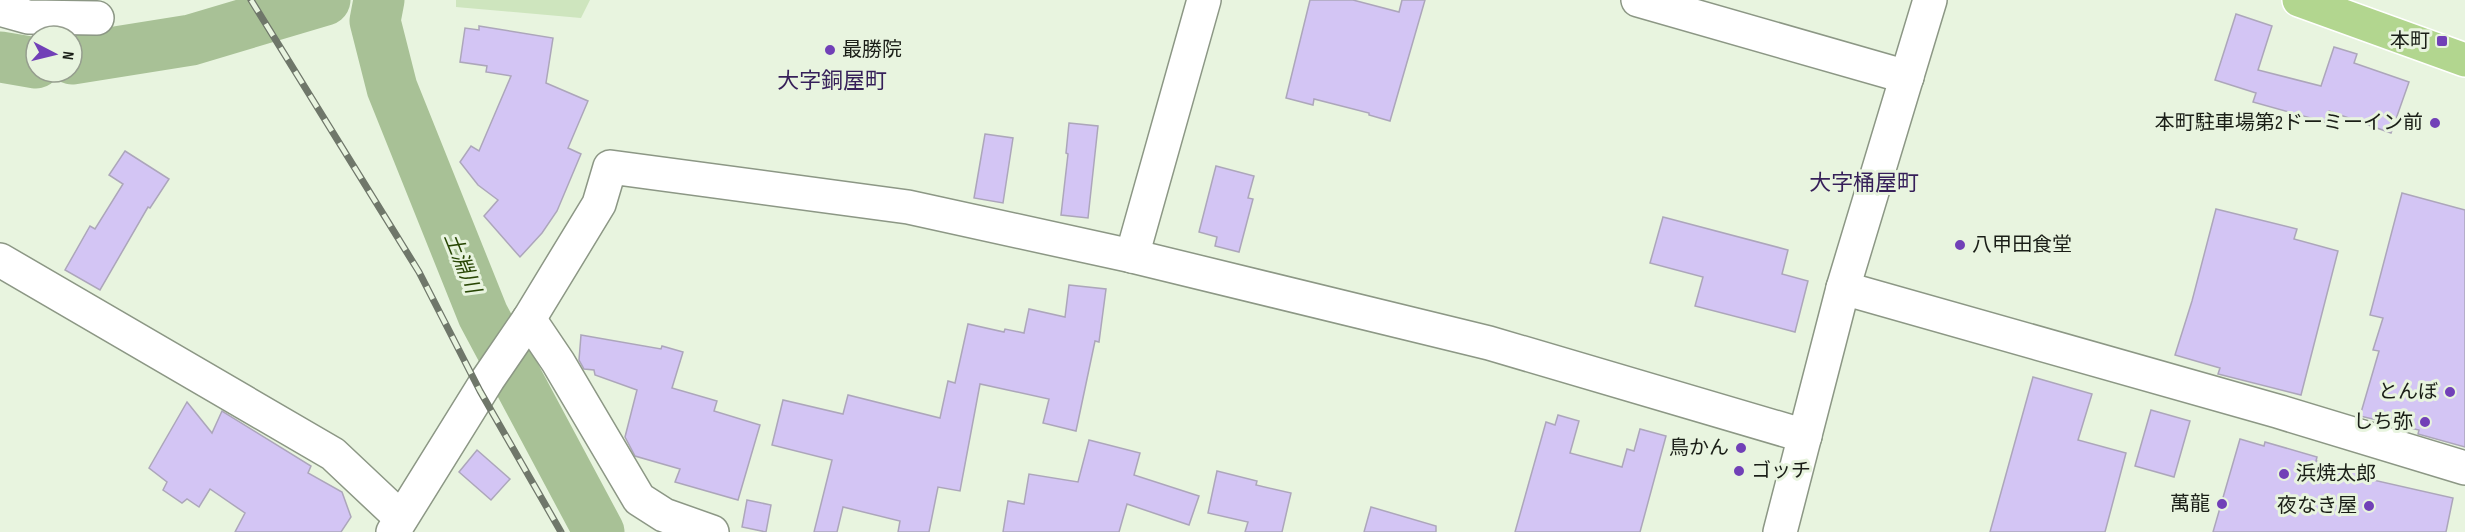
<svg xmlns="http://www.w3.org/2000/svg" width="2465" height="532" font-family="'Sofia Sans Condensed','Noto Sans JP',sans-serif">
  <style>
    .green { fill: #cee5be }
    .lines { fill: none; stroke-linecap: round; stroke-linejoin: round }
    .river { stroke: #a8c196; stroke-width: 51 }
    .building { fill: #d3c5f4; stroke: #aca6ba; stroke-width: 1.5 }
    .minor-casing { stroke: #8c9785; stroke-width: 36 }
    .major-casing { stroke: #fff; stroke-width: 36 }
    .minor { stroke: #fff; stroke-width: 33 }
    .major { stroke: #b2d68f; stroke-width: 33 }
    .rail-casing { stroke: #6f776a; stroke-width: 7 }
    .rail { stroke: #e8f4df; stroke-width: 4.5; stroke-dasharray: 14; stroke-linecap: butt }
    .poi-dot { fill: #7140b7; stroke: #e8f4df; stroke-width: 2 }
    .labels { text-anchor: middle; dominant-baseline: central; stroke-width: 6; stroke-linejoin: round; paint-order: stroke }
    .poi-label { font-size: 20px; fill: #1a1e17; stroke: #e8f4df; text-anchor: end }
    .water-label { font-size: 21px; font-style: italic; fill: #284604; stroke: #e8f4df }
    .quarter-label { font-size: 22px; fill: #361f59; stroke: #e8f4df }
  </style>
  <rect width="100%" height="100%" fill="#e8f4df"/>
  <path class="green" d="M456 0H590L581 18 456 7Z"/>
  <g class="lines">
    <g class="river">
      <path d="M379 0 375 21 392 88 483 315 599 532"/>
      <path d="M0 57 36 63"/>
      <path d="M72 59 191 40 325 0"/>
    </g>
  </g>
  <g class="building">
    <path d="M1310 0H1353L1399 12 1402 0H1425L1390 121 1369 115V113L1314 99 1313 105 1286 98Z"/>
    <path d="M2236 14 2272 26 2258 70 2321 86 2334 47 2357 54 2354 63 2409 82 2391 133 2329 111 2325 122 2253 102 2256 93 2215 80Z"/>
    <path d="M479 26 553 38 546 83 588 101 568 148 581 154 557 211 542 233 520 257 484 216 498 200 478 185 460 162 471 146 479 151 511 76 486 72 487 66 460 62 465 28 479 30Z"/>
    <path d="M1069 123 1098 126 1088 218 1061 215 1068 154 1066 153Z"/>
    <path d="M985 134 1013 138 1003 203 974 198Z"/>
    <path d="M125 151 169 179 150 208 148 207 100 290 65 270 90 226 95 229 123 184 109 175Z"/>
    <path d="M1216 166 1254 176 1248 198 1253 199 1239 252 1215 246 1217 237 1199 232Z"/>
    <path d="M2402 193 2465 210V447L2418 434 2419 430 2360 416 2379 351 2373 350 2383 318 2370 315Z"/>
    <path d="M2216 209 2297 229 2294 239 2338 251 2301 395 2218 374 2220 368 2175 355 2192 301Z"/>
    <path d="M1663 217 1788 250 1782 274 1808 281 1795 332 1695 306 1703 277 1650 263Z"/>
    <path d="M1069 285 1106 289 1099 342 1095 341 1076 431 1043 423 1049 399 980 384 960 491 938 487 929 532H898L900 521 843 507 837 532H814L832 460 772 445 783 400 843 414 848 395 940 418 948 381 955 383 968 324 1004 332 1005 329 1024 333 1029 309 1065 317Z"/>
    <path d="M581 335 661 349 662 346 683 352 672 388 717 401 714 411 760 425 738 500 675 482 680 469 635 456 625 437 637 390 595 375 594 370 584 369 579 360Z"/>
    <path d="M2033 377 2092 394 2078 440 2126 453 2105 532H1990Z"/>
    <path d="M187 402 212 433 222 411 311 466 308 473 342 492 351 517 341 532H235L245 513 210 489 199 507 187 499 182 503 163 490 167 482 149 468Z"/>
    <path d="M2151 410 2190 421 2174 477 2135 466Z"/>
    <path d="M1558 415 1579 421 1570 453 1622 467 1627 449 1634 451 1640 429 1666 436 1640 532H1515L1546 422 1555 425Z"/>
    <path d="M2240 439 2264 446 2265 442 2317 457 2316 461 2374 476 2373 480 2453 498 2446 532H2213Z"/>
    <path d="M1089 440 1140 453 1134 475 1199 496 1189 525 1127 504 1119 532H1003L1008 501 1024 504 1029 474 1078 482Z"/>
    <path d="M477 450 510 479 491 500 459 472Z"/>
    <path d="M1217 471 1257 481 1256 485 1291 493 1282 532H1245L1248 522 1208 513Z"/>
    <path d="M747 500 771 505 766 532 742 527Z"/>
    <path d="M1371 507 1436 526V532H1364Z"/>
  </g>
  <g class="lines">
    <g class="minor-casing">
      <g id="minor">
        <path d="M1638 0 1907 77"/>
        <path d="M0 9 28 17 97 18"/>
        <path d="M1132 256 1204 0"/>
        <path d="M0 260 333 454 401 518"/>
        <path d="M1843 288 2277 411 2465 468"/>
        <path d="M529 319 558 362 639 499 664 515 712 532"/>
        <path d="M393 532 488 379 529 319 599 204 610 167 908 207 1132 256 1489 343 1805 436"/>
        <path d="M1780 532 1843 288 1930 0"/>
      </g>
    </g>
    <g class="major-casing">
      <path id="major" d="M2299 0 2465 60"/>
    </g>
    <use href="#minor" class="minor"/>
    <use href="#major" class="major"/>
    <g class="rail-casing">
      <path id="rail" d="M251 0 419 272 480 391 561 532"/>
    </g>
    <use href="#rail" class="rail"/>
  </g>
  <g class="poi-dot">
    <rect x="2436" y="35" width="12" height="12" rx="3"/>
    <circle cx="830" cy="50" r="6"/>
    <circle cx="2435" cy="123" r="6"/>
    <circle cx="1960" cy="245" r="6"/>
    <circle cx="2450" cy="392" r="6"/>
    <circle cx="2425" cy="422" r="6"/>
    <circle cx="1741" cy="448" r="6"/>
    <circle cx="1739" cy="471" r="6"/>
    <circle cx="2284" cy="474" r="6"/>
    <circle cx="2222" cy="504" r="6"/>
    <circle cx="2369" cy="506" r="6"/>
  </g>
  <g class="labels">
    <g class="poi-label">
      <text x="2430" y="41">本町</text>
      <text x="842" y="50" text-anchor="start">最勝院</text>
      <text x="2423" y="123">本町駐車場第2ドーミーイン前</text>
      <text x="1972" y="245" text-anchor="start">八甲田食堂</text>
      <text x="2438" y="392">とんぼ</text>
      <text x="2413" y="422">しち弥</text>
      <text x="1729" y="448">鳥かん</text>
      <text x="1751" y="471" text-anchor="start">ゴッチ</text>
      <text x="2296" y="474" text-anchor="start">浜焼太郎</text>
      <text x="2210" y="504">萬龍</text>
      <text x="2357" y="506">夜なき屋</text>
    </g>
    <g class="water-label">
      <text transform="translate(462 263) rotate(68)">土淵川</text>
    </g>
    <g class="quarter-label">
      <text x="832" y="81">大字銅屋町</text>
      <text x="1864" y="183">大字桶屋町</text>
    </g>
  </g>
  <g transform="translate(54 54) rotate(97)"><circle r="28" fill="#e8f4df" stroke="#969e8f" stroke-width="1.5"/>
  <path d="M0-4.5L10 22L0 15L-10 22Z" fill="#7140b7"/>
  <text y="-9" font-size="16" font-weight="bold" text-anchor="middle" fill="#1a1e17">N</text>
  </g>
</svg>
